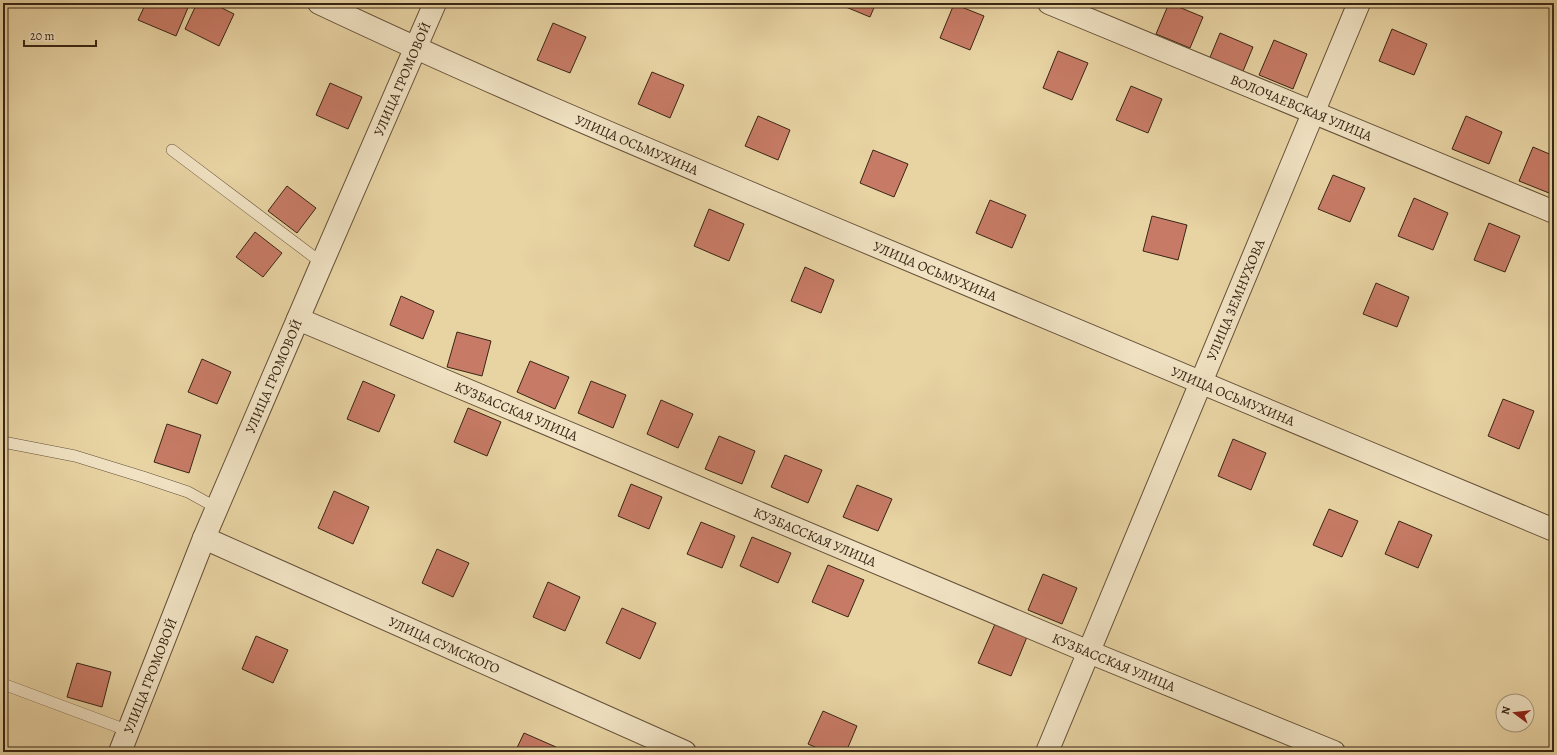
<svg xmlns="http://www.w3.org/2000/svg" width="1557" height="755" font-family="Alegreya,serif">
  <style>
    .building { fill: #c77b66; stroke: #392614 }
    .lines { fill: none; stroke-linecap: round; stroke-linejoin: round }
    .service-casing { stroke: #655138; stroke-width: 12 }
    .minor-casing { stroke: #655138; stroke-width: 24 }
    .service { stroke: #f0e2c3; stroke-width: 11 }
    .minor { stroke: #f0e2c3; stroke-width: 22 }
    .labels { text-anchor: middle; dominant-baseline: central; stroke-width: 3; stroke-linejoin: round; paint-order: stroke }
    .street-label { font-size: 14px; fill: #392614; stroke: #f0e2c3 }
  </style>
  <rect width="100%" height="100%" fill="#e8d3a3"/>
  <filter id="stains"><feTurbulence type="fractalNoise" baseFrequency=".005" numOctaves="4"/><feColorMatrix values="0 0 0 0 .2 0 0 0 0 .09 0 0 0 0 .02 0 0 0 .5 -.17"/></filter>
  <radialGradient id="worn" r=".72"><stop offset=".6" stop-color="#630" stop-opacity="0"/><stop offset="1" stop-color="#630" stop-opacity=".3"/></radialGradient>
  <g class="building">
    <path d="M146 3H190L176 36 138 20Z"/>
    <path d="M197 3H212L234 14 219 46 185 29Z"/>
    <path d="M842 3H876L870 17 841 5Z"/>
    <path d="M1169 3 1203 17 1190 48 1156 34Z"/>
    <path d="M954 4 984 16 970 50 940 38Z"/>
    <path d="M553 23 586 37 570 73 537 60Z"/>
    <path d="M1392 29 1427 44 1414 75 1379 61Z"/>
    <path d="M1220 33 1253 47 1239 81 1206 67Z"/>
    <path d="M1274 40 1307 54 1293 89 1259 75Z"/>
    <path d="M1058 51 1088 63 1072 100 1043 88Z"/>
    <path d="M652 72 684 85 670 118 638 104Z"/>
    <path d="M330 83 362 97 348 129 316 115Z"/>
    <path d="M1131 86 1162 99 1148 133 1116 120Z"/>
    <path d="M758 116 790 130 778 160 745 146Z"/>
    <path d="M1466 116 1502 132 1489 164 1452 149Z"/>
    <path d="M1533 147 1554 156V180L1549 193 1519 181Z"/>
    <path d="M873 150 908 164 894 197 860 183Z"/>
    <path d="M1333 175 1365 188 1350 222 1318 209Z"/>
    <path d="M287 186 316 208 297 233 268 211Z"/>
    <path d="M1414 198 1448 213 1433 250 1398 236Z"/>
    <path d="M990 200 1026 215 1012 248 976 233Z"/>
    <path d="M709 209 744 224 729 261 694 246Z"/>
    <path d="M1152 216 1187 225 1178 260 1143 251Z"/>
    <path d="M1489 223 1520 236 1505 272 1474 260Z"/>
    <path d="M255 232 282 253 263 277 236 257Z"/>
    <path d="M805 267 834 280 821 313 791 301Z"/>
    <path d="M1376 283 1409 297 1397 327 1363 314Z"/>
    <path d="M401 296 434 311 423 339 390 325Z"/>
    <path d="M457 332 491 341 482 376 447 367Z"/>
    <path d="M202 359 231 372 217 404 188 392Z"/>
    <path d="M530 361 569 377 555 409 517 392Z"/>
    <path d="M363 381 395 395 379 432 347 419Z"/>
    <path d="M591 381 626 395 613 428 578 413Z"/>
    <path d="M1503 399 1534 411 1519 449 1488 436Z"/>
    <path d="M661 400 693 414 678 448 647 434Z"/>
    <path d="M468 408 501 422 487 456 454 442Z"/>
    <path d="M167 424 201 435 189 473 154 462Z"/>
    <path d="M719 436 755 451 742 484 705 469Z"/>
    <path d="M1233 439 1266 453 1251 490 1218 476Z"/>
    <path d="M785 455 822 470 808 503 771 487Z"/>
    <path d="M631 484 662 497 649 529 618 516Z"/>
    <path d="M857 485 892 499 878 531 843 517Z"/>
    <path d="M334 491 369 507 353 544 318 528Z"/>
    <path d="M1329 509 1358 521 1342 557 1313 545Z"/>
    <path d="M1399 521 1432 535 1418 568 1385 554Z"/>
    <path d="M701 522 735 536 722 568 687 554Z"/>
    <path d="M752 537 791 553 778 583 740 566Z"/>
    <path d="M437 549 469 563 453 597 422 583Z"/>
    <path d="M828 565 864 580 848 617 812 602Z"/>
    <path d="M1043 574 1077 588 1062 624 1028 610Z"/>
    <path d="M548 582 580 597 565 631 533 617Z"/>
    <path d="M622 608 656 623 640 659 606 643Z"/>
    <path d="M995 624 1027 637 1011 676 978 663Z"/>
    <path d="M256 636 288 650 273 683 242 669Z"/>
    <path d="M77 663 111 672 102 707 67 697Z"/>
    <path d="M823 711 857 726 846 752H826L808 744Z"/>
    <path d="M524 733 556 747 553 752H515Z"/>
  </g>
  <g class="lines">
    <g class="service-casing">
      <g id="service">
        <path d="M172 150 322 263"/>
        <path d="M3 442 75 456 143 477 188 492 217 508"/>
        <path d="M3 684 129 731"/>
      </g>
    </g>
    <g class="minor-casing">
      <g id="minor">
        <path id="s1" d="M319 3C486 82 656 153 826 225 1068 327 1311 429 1554 530"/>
        <path id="s2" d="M1049 3 1554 212"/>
        <path id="s3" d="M298 319 1089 652 1334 752"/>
        <path id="s4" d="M204 538 685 752"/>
        <path id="s5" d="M120 752 204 538 322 263 435 3"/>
        <path id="s6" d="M1047 752 1359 3"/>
      </g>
    </g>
    <use href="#service" class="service"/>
    <use href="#minor" class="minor"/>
  </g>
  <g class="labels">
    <g class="street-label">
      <text stroke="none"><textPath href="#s5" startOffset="730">УЛИЦА ГРОМОВОЙ</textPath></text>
      <text stroke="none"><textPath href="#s2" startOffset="273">ВОЛОЧАЕВСКАЯ УЛИЦА</textPath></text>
      <text stroke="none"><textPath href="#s1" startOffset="348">УЛИЦА ОСЬМУХИНА</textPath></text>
      <text stroke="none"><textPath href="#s1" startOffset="672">УЛИЦА ОСЬМУХИНА</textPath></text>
      <text stroke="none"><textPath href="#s6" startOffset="490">УЛИЦА ЗЕМНУХОВА</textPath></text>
      <text stroke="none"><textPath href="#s5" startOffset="406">УЛИЦА ГРОМОВОЙ</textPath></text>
      <text stroke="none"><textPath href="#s1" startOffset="995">УЛИЦА ОСЬМУХИНА</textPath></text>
      <text stroke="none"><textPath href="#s3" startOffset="237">КУЗБАССКАЯ УЛИЦА</textPath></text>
      <text stroke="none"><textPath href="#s3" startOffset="561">КУЗБАССКАЯ УЛИЦА</textPath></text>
      <text stroke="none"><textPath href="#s4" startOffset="263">УЛИЦА СУМСКОГО</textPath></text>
      <text stroke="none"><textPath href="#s3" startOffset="885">КУЗБАССКАЯ УЛИЦА</textPath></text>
      <text stroke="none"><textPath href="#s5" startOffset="82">УЛИЦА ГРОМОВОЙ</textPath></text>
    </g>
  </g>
  <rect width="1557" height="755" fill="none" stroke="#e8d3a3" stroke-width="16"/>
  <rect x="4" y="4" width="1549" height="747" fill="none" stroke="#392614" stroke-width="2"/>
  <rect x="8" y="8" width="1541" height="739" fill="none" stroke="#392614"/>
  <g transform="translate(1515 713) rotate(285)"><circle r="19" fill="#f0e2c3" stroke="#a7977d"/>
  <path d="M0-3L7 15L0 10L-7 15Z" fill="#8f2418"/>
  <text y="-6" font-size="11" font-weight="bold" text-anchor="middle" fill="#392614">N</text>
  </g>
  <path d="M24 40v6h72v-6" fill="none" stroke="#392614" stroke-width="2"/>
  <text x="30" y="40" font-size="12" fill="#392614" stroke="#f0e2c3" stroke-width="3" paint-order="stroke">20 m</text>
  <rect width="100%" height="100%" filter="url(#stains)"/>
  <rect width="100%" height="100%" fill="url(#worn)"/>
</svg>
